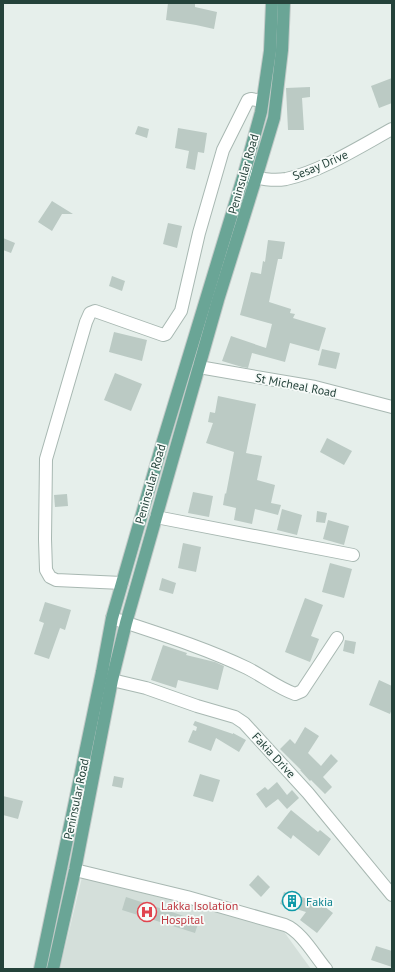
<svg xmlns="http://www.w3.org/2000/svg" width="395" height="972" font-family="'PT Sans',sans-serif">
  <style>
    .built { fill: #d4dfda }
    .building { fill: #bbcac4 }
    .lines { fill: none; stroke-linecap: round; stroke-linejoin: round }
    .minor-casing { stroke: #a8b8b2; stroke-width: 14 }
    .major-casing { stroke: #c2cac8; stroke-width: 14 }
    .minor { stroke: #fff; stroke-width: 12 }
    .major { stroke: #6aa596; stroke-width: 12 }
    .labels { text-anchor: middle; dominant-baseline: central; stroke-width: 3.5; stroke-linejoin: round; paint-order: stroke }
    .street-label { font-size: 12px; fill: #24423a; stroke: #f7fbf9 }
    .culture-label { font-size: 12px; fill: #0d838f; stroke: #f7fbf9; text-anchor: start }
    .health-label { font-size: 12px; fill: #be3a42; stroke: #f7fbf9; text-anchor: start }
  </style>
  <rect width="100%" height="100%" fill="#e6efeb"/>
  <path class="built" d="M82 877 282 929 311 969H60Z"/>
  <g class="building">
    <path d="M168 3H195V7L217 12 214 29 196 25 166 20Z"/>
    <path d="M392 78V103L379 108 371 86Z"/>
    <path d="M310 87V97L302 98 304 130H288L286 88Z"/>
    <path d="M138 126 149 129 147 138 135 134Z"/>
    <path d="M178 128 207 133 204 153 198 152 195 170 186 168 189 151 175 148Z"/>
    <path d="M52 201 73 214H62L52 231 38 222Z"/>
    <path d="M168 223 182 226 177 248 163 244Z"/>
    <path d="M3 238 15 243 11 253 3 250Z"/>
    <path d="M268 240 285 242 282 259H278L269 302 291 309 290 313 295 314 293 318 326 328 319 351 290 343 285 362 252 353 248 368 242 367 222 361 231 336 266 348 272 324 240 315 251 272 261 274 263 261 265 262Z"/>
    <path d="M112 276 125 281 122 291 109 286Z"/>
    <path d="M114 332 147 340 142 361 109 352Z"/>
    <path d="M322 349 340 353 336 369 318 365Z"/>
    <path d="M115 373 142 384 131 411 104 400Z"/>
    <path d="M218 396 256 404 246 453 262 456 257 480 275 485 271 503 281 505 278 515 255 509 252 524 234 520 236 508 223 505 225 493 226 494 234 452 206 443 213 423 208 422 210 412 215 413Z"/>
    <path d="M327 438 352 451 344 465 320 452Z"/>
    <path d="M193 492 213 496 209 517 188 513Z"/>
    <path d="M67 494 68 506 55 507 54 495Z"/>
    <path d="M282 509 302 515 297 535 277 530Z"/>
    <path d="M317 511 327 513 325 523 316 522Z"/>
    <path d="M328 520 349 526 344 545 323 539Z"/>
    <path d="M183 543 201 547 196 572 178 568Z"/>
    <path d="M330 563 352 569 344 598 322 592Z"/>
    <path d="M162 578 176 583 173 594 159 590Z"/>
    <path d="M305 598 323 605 311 636 319 639 310 662 285 652Z"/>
    <path d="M45 602 71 610 65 630 60 628 49 659 34 654 44 623 39 621Z"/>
    <path d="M345 640 356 642 354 654 343 651Z"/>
    <path d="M163 645 187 653 186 655 215 662 224 666 218 690 178 680 176 688 151 680Z"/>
    <path d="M379 680 392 686V709L390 714 369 705Z"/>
    <path d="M195 721 233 734V733L246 740 239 752 216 738 211 751 188 742 193 730 196 731 197 727 193 725Z"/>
    <path d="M305 727 319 736 308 753 321 766 331 754 338 761 323 777 332 787 325 794 311 780 310 781 300 770H301L280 749 290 739 295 744Z"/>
    <path d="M200 774 220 780 213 802 193 796Z"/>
    <path d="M114 776 124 778 122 788 112 786Z"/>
    <path d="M277 782 287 795 292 790 299 798 287 809 278 799 266 808 256 794 265 787 268 790Z"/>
    <path d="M3 796 23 801 18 819 3 815Z"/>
    <path d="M291 810 318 832 320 830 331 839 319 856 293 835 291 839 277 828Z"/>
    <path d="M258 875 270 887 261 897 249 885Z"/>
    <path d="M284 892 315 901 316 900 333 913 317 933 300 920 306 912 280 904Z"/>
    <path d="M126 897 199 921 195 933 122 910Z"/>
    <path d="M376 946 392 951V967L371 960Z"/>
  </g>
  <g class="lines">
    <g class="minor-casing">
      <g id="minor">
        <path d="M247 175C258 179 274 181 286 179 320 172 361 146 392 129"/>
        <path d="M199 367 315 387 392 407"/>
        <path d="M156 517 353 555"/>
        <path d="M122 583 56 580 50 577 46 570 45 539 46 459 86 322 90 313 95 311 163 335 166 334 181 311 199 233 223 150 248 100 251 99 262 101"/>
        <path d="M112 618C157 633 203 647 247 668 263 676 278 688 295 694L302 691 337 638"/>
        <path d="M112 680 146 688 197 706 235 717 244 723 308 793 392 895"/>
        <path d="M75 870 187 897 285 925C301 931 315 956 326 969"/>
      </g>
    </g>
    <g class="major-casing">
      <g id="major">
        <path d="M40 969 102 672 112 618 163 441 244 174 261 112 270 51 272 3"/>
        <path d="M53 969 75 870 112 680 126 623 218 300 256 178 274 118 282 50 284 3"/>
      </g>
    </g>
    <use href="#minor" class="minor"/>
    <use href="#major" class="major"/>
  </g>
  <defs>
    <g id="building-ring" transform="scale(1)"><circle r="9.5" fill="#f7fbf9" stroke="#0f9aa8" stroke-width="1.5"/><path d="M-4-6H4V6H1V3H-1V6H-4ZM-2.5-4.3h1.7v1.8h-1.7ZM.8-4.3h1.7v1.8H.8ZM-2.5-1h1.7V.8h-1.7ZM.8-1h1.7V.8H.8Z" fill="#0f9aa8"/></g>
    <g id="hospital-ring" transform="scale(1)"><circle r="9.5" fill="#f7fbf9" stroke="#e0444e" stroke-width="1.5"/><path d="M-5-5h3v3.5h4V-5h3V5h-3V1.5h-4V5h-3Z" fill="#e0444e"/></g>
  </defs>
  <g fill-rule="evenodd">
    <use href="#building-ring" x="292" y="901"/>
    <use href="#hospital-ring" x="147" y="912"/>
  </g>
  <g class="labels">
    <g class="street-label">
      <text transform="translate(320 165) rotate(-23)">Sesay Drive</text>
      <text transform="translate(243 174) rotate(-74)">Peninsular Road</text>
      <text transform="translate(296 385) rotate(11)">St Micheal Road</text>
      <text transform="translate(150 484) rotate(-74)">Peninsular Road</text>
      <text transform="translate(274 755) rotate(47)">Fakia Drive</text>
      <text transform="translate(76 799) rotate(-78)">Peninsular Road</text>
    </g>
    <g class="culture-label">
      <text x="306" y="901">Fakia</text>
    </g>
    <g class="health-label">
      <text x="161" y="905">Lakka Isolation<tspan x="161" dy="14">Hospital</tspan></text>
    </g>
  </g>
  <rect width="395" height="972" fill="none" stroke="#24423a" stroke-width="8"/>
</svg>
